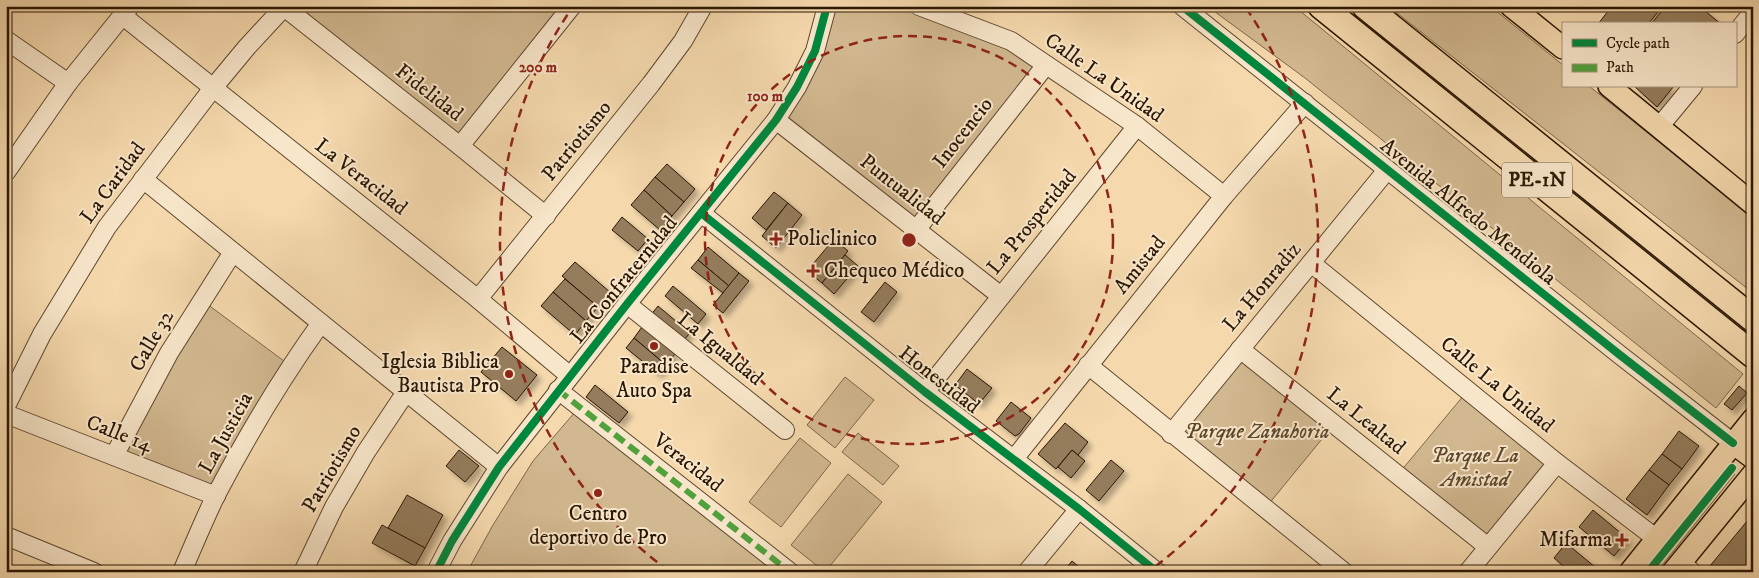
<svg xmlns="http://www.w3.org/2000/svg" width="1759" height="578" font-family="'IM FELL DW Pica',serif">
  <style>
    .green { fill: #d2b890; stroke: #7e674a }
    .building { fill: #947b5b; stroke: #2a1603; filter: url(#shadow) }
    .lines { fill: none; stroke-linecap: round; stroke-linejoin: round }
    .minor-casing { stroke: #5d472e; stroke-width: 20 }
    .major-casing { stroke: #2a1603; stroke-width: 24 }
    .highway-casing { stroke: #2a1603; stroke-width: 28 }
    .minor { stroke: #f8e6ca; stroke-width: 18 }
    .major { stroke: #f5d9ad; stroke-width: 21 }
    .highway { stroke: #f5d9ad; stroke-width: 25 }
    .quiet { stroke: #51a13d; stroke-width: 6; stroke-dasharray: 12 6; stroke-linecap: butt }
    .cycleway-casing { stroke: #f8e6ca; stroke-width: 11 }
    .cycleway { stroke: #00873e; stroke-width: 8 }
    .ring { fill: none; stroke: #8f2418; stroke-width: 2.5; stroke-dasharray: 9 6 }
    .poi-dot { fill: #8f2418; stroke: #f8e6ca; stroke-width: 2 }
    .labels { text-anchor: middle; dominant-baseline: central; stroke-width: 4; stroke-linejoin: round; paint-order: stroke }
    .shield { fill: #f8e6ca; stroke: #68543f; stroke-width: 1 }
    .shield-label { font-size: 20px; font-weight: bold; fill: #2a1603 }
    .street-label { font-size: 21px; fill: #2a1603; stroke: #f8e6ca }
    .poi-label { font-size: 21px; fill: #2a1603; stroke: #f8e6ca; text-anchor: start }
    .park-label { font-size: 21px; font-style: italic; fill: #5c472d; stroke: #f8e6ca }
    .centre { fill: #8f2418; stroke: #f8e6ca; stroke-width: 2.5 }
    .ring-label { font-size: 15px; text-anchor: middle; font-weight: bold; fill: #8f2418; stroke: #f8e6ca; stroke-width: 4; stroke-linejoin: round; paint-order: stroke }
  </style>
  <defs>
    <filter id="shadow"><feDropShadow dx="4.5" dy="4.5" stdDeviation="2.5" flood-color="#0004"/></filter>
  </defs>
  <rect width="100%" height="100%" fill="#f5d9ad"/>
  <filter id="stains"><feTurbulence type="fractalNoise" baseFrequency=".004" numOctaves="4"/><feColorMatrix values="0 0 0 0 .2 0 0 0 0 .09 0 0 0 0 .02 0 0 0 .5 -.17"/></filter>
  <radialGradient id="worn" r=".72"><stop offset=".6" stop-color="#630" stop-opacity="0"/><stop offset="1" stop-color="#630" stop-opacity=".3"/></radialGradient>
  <g class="green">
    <path d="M295 6H563L459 137Z"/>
    <path d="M835 6H897L927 15 1002 46 1038 65 914 219 786 118 829 32Z"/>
    <path d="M1207 6H1294L1743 374 1716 408 1305 78Z"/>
    <path d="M1388 6H1490L1563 65V86H1589L1753 217V293Z"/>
    <path d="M207 304 284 361 211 489 122 454 167 371Z"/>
    <path d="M1241 356 1331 428 1268 505 1179 433Z"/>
    <path d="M845 377 874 400 835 448 807 425Z"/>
    <path d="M1464 395 1550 464 1486 540 1400 472Z"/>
    <path d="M575 412 787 572H467L493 525 533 461Z"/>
    <path d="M858 433 899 466 883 485 842 452Z"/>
    <path d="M800 438 831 463 781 527 749 502Z"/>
    <path d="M1725 465 1735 474 1657 572H1640Z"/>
    <path d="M848 474 882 502 825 572 791 545Z"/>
  </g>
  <g class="building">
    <path d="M1612 6H1663L1648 24H1598Z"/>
    <path d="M1666 6H1699L1721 24H1651Z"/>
    <path d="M1634 86H1674L1657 107Z"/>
    <path d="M667 164 695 189 684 202 655 177Z"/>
    <path d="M655 177 684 202 672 216 644 190Z"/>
    <path d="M644 190 672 216 660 230 631 205Z"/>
    <path d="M774 192 788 203 766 230 752 218Z"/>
    <path d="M788 203 802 215 776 248 762 236Z"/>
    <path d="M622 217 648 239 638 251 612 230Z"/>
    <path d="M834 239 848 251 822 283 807 271Z"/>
    <path d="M708 247 739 273 729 286 698 260Z"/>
    <path d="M845 255 858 266 834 294 822 283Z"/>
    <path d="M698 260 729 286 723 293 691 268Z"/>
    <path d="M575 262 611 293 598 307 562 276Z"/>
    <path d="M739 273 749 281 723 313 713 305Z"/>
    <path d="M565 279 598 307 586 321 553 292Z"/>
    <path d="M885 282 897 292 874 322 861 312Z"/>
    <path d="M673 286 706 314 698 324 665 296Z"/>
    <path d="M553 292 586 321 575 335 541 306Z"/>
    <path d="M658 306 690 333 682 342 650 316Z"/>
    <path d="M642 327 675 354 666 365 634 338Z"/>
    <path d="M634 338 666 365 658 374 626 348Z"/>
    <path d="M502 347 537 375 516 401 481 372Z"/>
    <path d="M967 369 992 388 979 404 955 385Z"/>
    <path d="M595 385 628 412 619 423 586 397Z"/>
    <path d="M1739 386 1747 393 1732 410 1724 404Z"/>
    <path d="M1011 402 1031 418 1019 434 1015 436 996 421Z"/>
    <path d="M1065 423 1088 442 1078 455 1072 450 1056 469 1038 454Z"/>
    <path d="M1679 431 1699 446 1682 469 1662 454Z"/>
    <path d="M459 450 479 466 465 482 446 466Z"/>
    <path d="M1072 450 1085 461 1071 478 1058 467Z"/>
    <path d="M1662 454 1682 469 1669 485 1649 470Z"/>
    <path d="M1111 460 1124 471 1099 501 1086 490Z"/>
    <path d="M1649 470 1669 485 1647 515 1626 499Z"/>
    <path d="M407 495 443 515 425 548 388 528Z"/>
    <path d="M1593 510 1628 539 1614 556 1579 527Z"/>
    <path d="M1753 514V572H1715L1709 567Z"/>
    <path d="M382 525 425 548 415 566 372 543Z"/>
    <path d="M1566 543 1601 572H1570L1554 558Z"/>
    <path d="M1072 561 1085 572H1063Z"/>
  </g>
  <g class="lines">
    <g class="minor-casing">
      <g id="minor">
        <path d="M919 6 1011 41 1137 126 1224 196"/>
        <path d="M1182 6 1620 355 1733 443"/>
        <path d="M284 7 460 146 546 216"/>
        <path d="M123 16 478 299 570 376"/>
        <path d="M1735 34 1753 12"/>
        <path d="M6 40 68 83"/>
        <path d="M776 120 1001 296"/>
        <path d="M1659 127 1693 86"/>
        <path d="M460 146 572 6"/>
        <path d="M6 172 68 83 130 6"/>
        <path d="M143 179 499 467"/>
        <path d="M701 213 925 392 1079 509 1157 572"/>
        <path d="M916 230 1046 65"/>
        <path d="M1311 263 1557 463 1657 539"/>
        <path d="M478 299 651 84 683 41 703 6"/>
        <path d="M627 304 785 430"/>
        <path d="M1240 349 1488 547"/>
        <path d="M1088 365 1344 572"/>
        <path d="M558 390 790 572"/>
        <path d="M925 392 1137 126"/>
        <path d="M6 406 42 334 107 227 213 88 247 47 285 6"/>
        <path d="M6 414 216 496"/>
        <path d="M1171 434 1387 170"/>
        <path d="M114 456 169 353 233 252"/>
        <path d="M1014 459 1224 196 1305 103"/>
        <path d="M6 536 94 572"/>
        <path d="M1680 562 1692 572"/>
        <path d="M182 572C193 546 204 520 216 495 247 436 282 377 321 323"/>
        <path d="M303 572 334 507 366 452 406 392"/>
        <path d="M436 572 452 541 499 467 627 304 776 120 797 87 815 51 827 6"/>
        <path d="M1027 572 1079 509"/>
        <path d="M1468 572 1557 463"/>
      </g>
    </g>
    <g class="major-casing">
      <g id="major">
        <path d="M1511 6 1563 48"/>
        <path d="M1609 86 1753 204"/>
        <path d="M1733 443 1753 458"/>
        <path d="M1630 572 1753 419"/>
        <path d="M1673 572 1753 474"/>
      </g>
    </g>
    <g class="highway-casing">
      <g id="highway">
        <path d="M1321 6 1753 355"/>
        <path d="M1365 6 1753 319"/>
      </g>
    </g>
    <use href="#minor" class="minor"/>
    <use href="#major" class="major"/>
    <use href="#highway" class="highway"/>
    <path class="quiet" d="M558 390 790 572"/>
    <g class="cycleway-casing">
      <g id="cycleway">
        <path d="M1182 6 1620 355 1733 443"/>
        <path d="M701 213 925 392 1079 509 1157 572"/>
        <path d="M436 572 452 541 499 467 627 304 776 120 797 87 815 51 827 6"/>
        <path d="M1648 572 1732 468"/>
      </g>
    </g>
    <use href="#cycleway" class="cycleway"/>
  </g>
  <g class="ring">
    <circle cx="909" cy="240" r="204"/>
    <path d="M669 571A409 409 0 0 1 572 8M1246 8A409 409 0 0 1 1149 571"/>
  </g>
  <g class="poi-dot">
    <path d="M773.5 231.5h5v5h5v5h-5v5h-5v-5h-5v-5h5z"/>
    <path d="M810.5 263.5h5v5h5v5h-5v5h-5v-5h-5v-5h5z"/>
    <circle cx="654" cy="346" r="5"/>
    <circle cx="509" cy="374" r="5"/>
    <circle cx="598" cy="493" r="5"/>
    <path d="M1619.5 532.5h5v5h5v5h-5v5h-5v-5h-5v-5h5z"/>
  </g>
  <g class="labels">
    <rect class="shield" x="1502" y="162.5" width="70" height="35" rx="4"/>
    <g class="shield-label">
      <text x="1537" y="180">PE-1N</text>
    </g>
    <g class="street-label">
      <text transform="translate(1104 78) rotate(35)">Calle La Unidad</text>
      <text transform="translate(429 93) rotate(38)">Fidelidad</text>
      <text transform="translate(963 133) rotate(-52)">Inocencio</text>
      <text transform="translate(577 141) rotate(-51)">Patriotismo</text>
      <text transform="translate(361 177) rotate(38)">La Veracidad</text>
      <text transform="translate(113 183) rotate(-54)">La Caridad</text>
      <text transform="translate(902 190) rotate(38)">Puntualidad</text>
      <text transform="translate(1468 212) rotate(39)">Avenida Alfredo Mendiola</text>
      <text transform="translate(1032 222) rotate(-51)">La Prosperidad</text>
      <text transform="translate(1140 265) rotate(-51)">Amistad</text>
      <text transform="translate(624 280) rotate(-51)">La Confraternidad</text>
      <text transform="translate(1262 287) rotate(-50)">La Honradiz</text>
      <text transform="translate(152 341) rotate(-60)">Calle 32</text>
      <text transform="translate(720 349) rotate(39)">La Igualdad</text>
      <text transform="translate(939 380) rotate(38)">Honestidad</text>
      <text transform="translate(1497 385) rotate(39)">Calle La Unidad</text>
      <text transform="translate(1366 421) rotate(39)">La Lealtad</text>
      <text transform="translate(226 433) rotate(-61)">La Justicia</text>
      <text transform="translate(119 434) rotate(21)">Calle 14</text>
      <text transform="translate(688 463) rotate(38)">Veracidad</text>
      <text transform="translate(332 469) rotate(-60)">Patriotismo</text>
    </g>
    <g class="poi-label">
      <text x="787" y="239">Policlinico</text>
      <text x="824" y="271">Chequeo Médico</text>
      <text x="499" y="362" text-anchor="end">Iglesia Biblica<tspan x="499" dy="24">Bautista Pro</tspan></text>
      <text x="654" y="367" text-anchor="middle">Paradise<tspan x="654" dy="24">Auto Spa</tspan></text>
      <text x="598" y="514" text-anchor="middle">Centro<tspan x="598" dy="24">deportivo de Pro</tspan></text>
      <text x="1612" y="540" text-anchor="end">Mifarma</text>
    </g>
    <g class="park-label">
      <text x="1257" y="432">Parque Zanahoria</text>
      <text x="1475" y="456">Parque La<tspan x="1475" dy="24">Amistad</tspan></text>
    </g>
  </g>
  <circle cx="909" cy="240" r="8" class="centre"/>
  <g class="ring-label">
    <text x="538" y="72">200 m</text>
    <text x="765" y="101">100 m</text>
  </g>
  <rect width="1759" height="578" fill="none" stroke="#f5d9ad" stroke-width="25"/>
  <rect x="8" y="8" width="1744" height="563" fill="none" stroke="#2a1603" stroke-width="2.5"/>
  <rect x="12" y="12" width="1734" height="553" fill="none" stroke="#2a1603"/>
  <rect x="1562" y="22" width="175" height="65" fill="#f8e6ca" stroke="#a6937a"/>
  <rect x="1572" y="39" width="25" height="8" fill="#00873e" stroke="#a6937a"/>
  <text x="1606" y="48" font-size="15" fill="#2a1603">Cycle path</text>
  <rect x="1572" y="64" width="25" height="8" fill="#51a13d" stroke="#a6937a"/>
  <text x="1606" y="72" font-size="15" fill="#2a1603">Path</text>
  <rect width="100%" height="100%" filter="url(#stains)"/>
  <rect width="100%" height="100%" fill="url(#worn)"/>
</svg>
